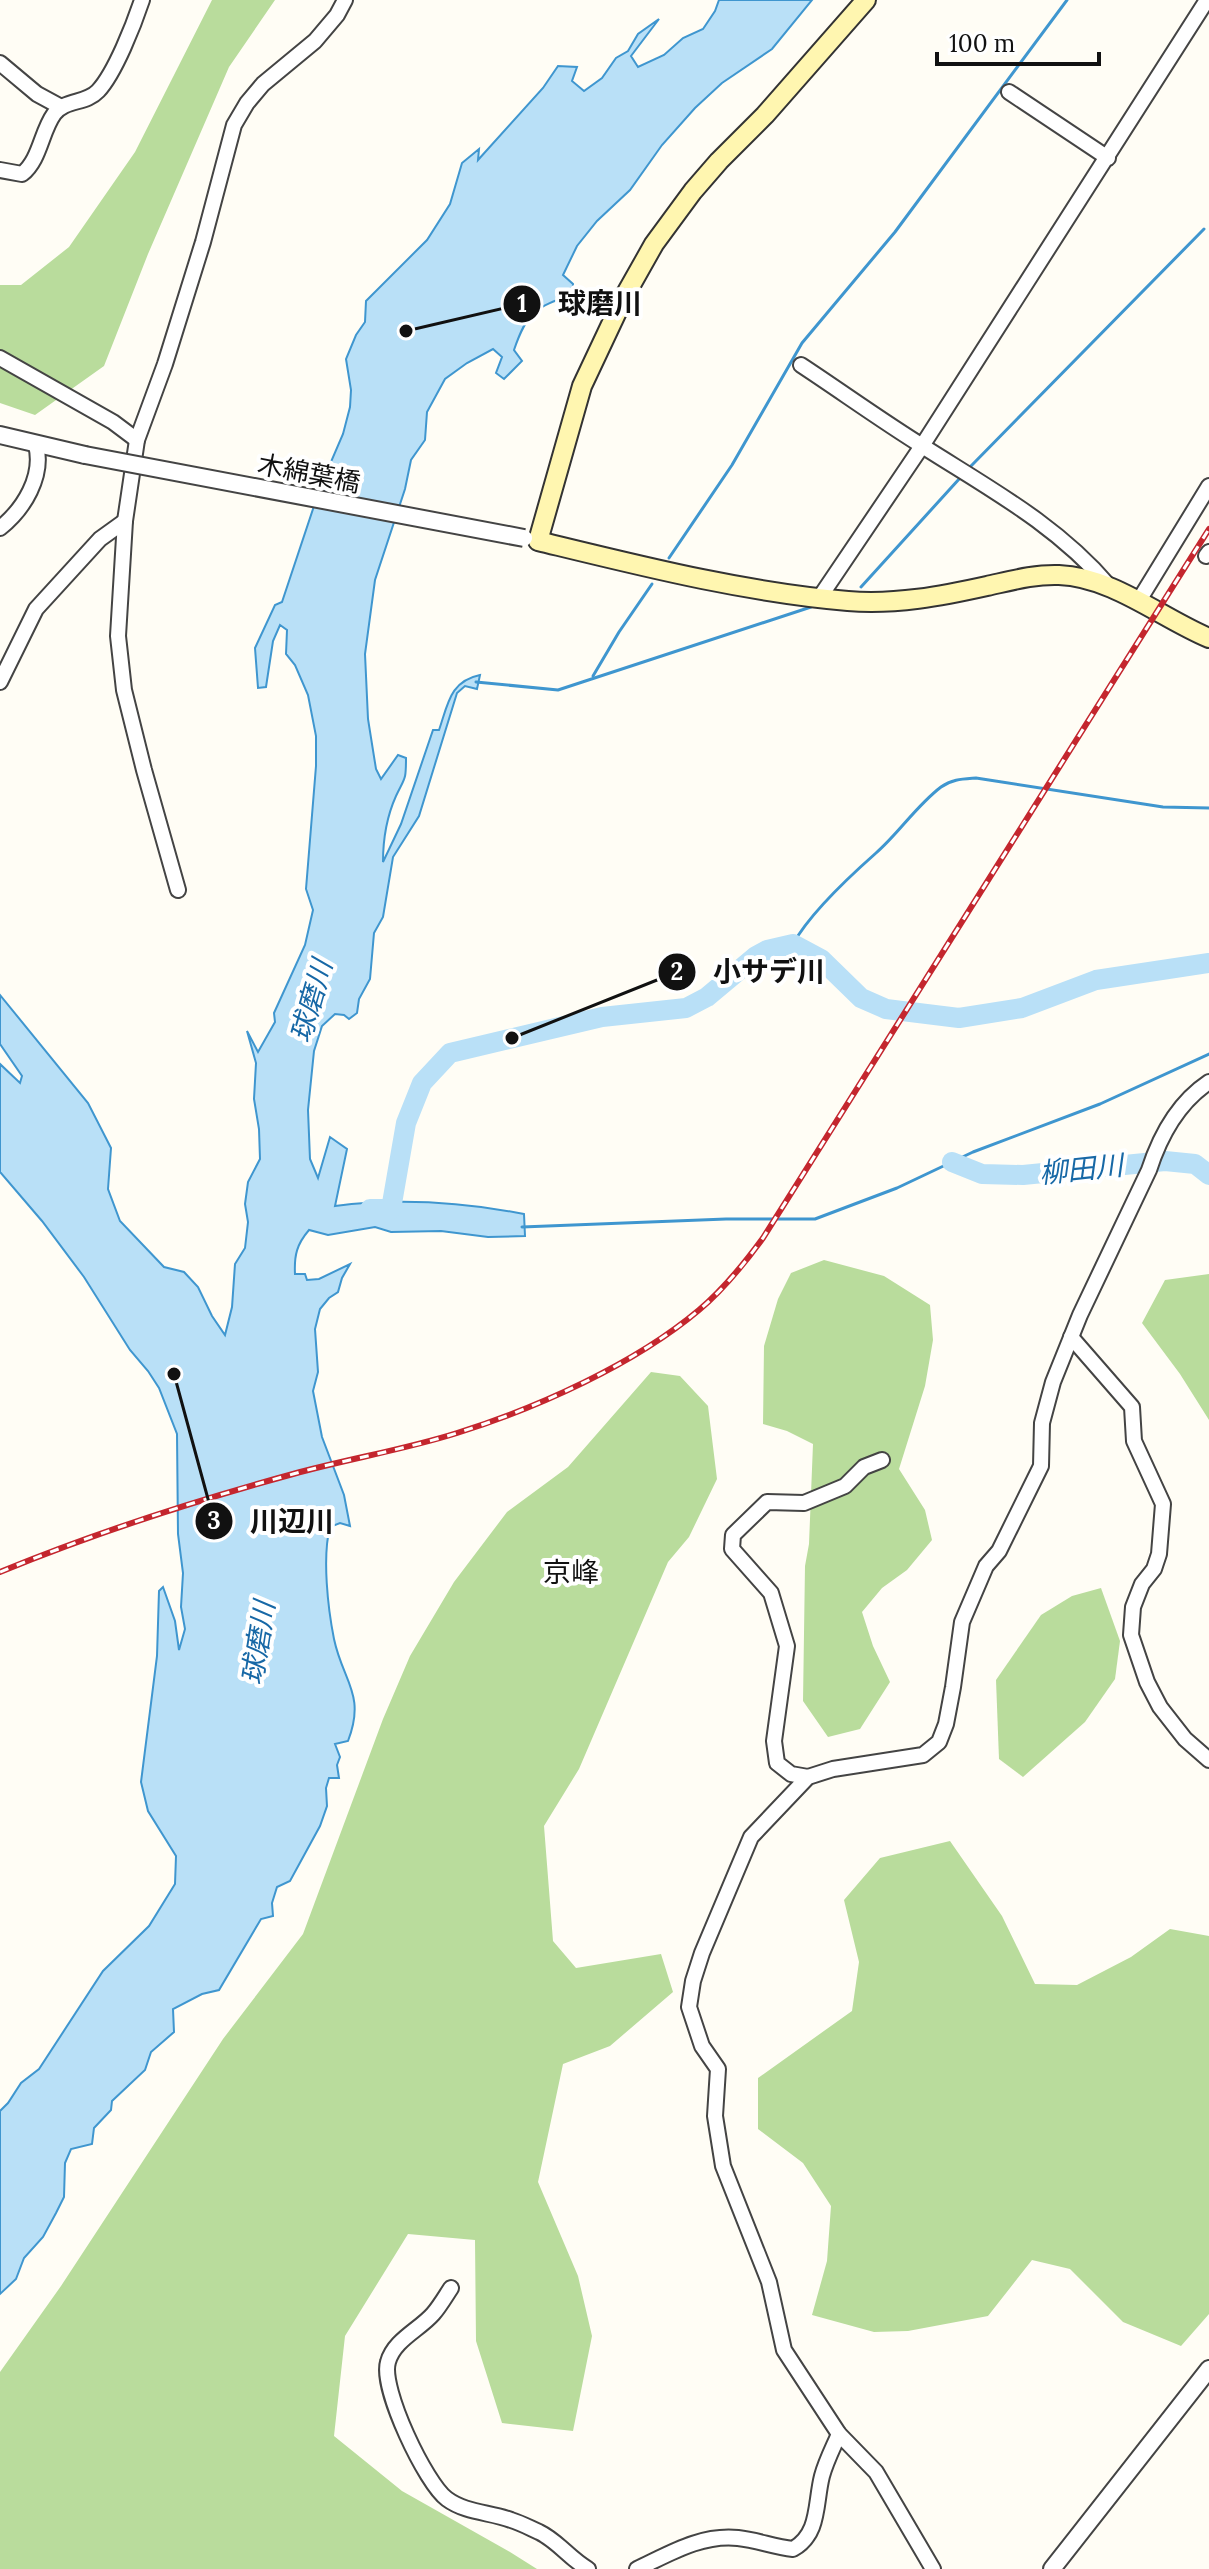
<svg xmlns="http://www.w3.org/2000/svg" width="1209" height="2569" font-family="Lora,'Noto Sans JP',serif">
  <style>
    .forest { fill: #b9dc9c }
    .water { fill: #b9e0f7; stroke: #3f96cf; stroke-width: 2 }
    .lines { fill: none; stroke-linecap: round; stroke-linejoin: round }
    .stream { stroke: #3f96cf; stroke-width: 3 }
    .river { stroke: #b9e0f7; stroke-width: 20 }
    .minor-casing { stroke: #444; stroke-width: 18 }
    .tertiary-casing { stroke: #444; stroke-width: 20 }
    .secondary-casing { stroke: #333; stroke-width: 22 }
    .minor { stroke: #fff; stroke-width: 14 }
    .tertiary { stroke: #fff; stroke-width: 16 }
    .secondary { stroke: #fff6b0; stroke-width: 18 }
    .rail-casing { stroke: #c4262e; stroke-width: 6 }
    .rail { stroke: #fff; stroke-width: 3; stroke-dasharray: 9; stroke-linecap: butt }
    .tertiary-bridge-casing { stroke: #444; stroke-width: 20; stroke-linecap: butt }
    .tertiary-bridge { stroke: #fff; stroke-width: 16 }
    .labels { text-anchor: middle; dominant-baseline: central; stroke-width: 8; stroke-linejoin: round; paint-order: stroke }
    .street-label { font-size: 26px; fill: #111; stroke: #fff }
    .water-label { font-size: 28px; font-style: italic; fill: #1768a6; stroke: #fff }
    .neighbourhood-label { font-size: 28px; fill: #111; stroke: #fff }
    .leader { fill: none; stroke: #111; stroke-width: 3 }
    .callout-dot { fill: #111; stroke: #fff; stroke-width: 3 }
    .mark-label { font-size: 24px; text-anchor: middle; font-weight: bold; fill: #fff }
    .callout-label { font-size: 28px; text-anchor: middle; font-weight: bold; fill: #111; stroke: #fff; stroke-width: 8; stroke-linejoin: round; paint-order: stroke }
  </style>
  <rect width="100%" height="100%" fill="#fffdf5"/>
  <g class="forest">
    <path d="M212 0H275L229 67 148 254 104 366 35 415 0 403V285H21L69 247 135 152Z"/>
    <path d="M824 1260 884 1276 930 1305 933 1340 925 1386 899 1469 925 1510 932 1540 907 1570 882 1588 862 1612 873 1646 890 1682 860 1729 828 1737 803 1701 805 1566 809 1544 813 1444 787 1431 763 1424 764 1346 778 1299 791 1273Z"/>
    <path d="M1209 1274V1420L1180 1374 1142 1323 1165 1280Z"/>
    <path d="M651 1372 680 1376 708 1406 717 1479 689 1537 668 1562 579 1769 544 1826 553 1941 576 1968 661 1954 673 1992 610 2046 563 2064 538 2182 578 2276 592 2336 573 2431 502 2423 476 2341 475 2240 408 2234 345 2336 334 2436 402 2491 510 2552 537 2569H0V2372L61 2286 223 2039 303 1934 383 1719 410 1656 454 1582 507 1512 568 1467Z"/>
    <path d="M1101 1588 1120 1641 1115 1679 1085 1722 1023 1777 999 1759 996 1680 1041 1615 1072 1596Z"/>
    <path d="M950 1841 1002 1916 1035 1984 1077 1985 1131 1957 1170 1929 1209 1936V2314L1181 2346 1123 2322 1070 2269 1032 2260 988 2316 908 2331 874 2332 812 2315 827 2261 831 2206 803 2163 758 2129V2078L852 2011 859 1962 844 1900 880 1858Z"/>
  </g>
  <path class="water" d="M719 0H812L772 49 722 83 695 108 662 145 630 190 597 221 577 246 563 275 573 284 572 295C535 307 527 312 514 350L522 361 504 379 496 373 502 357 493 349 467 363 445 379 427 412 425 440 411 460 405 489 375 580 365 654 368 719 376 769 381 779 398 755 406 758C406 781 405 777 396 796 387 816 383 840 383 862L401 824 433 730H439C448 704 450 681 480 675L477 689 465 686 457 693 419 816 393 857 383 917 374 933 370 979 359 999 357 1013 349 1019 344 1015 335 1014 322 1026 314 1051 308 1110 310 1159 318 1178 330 1137 347 1149 335 1206C398 1198 462 1202 524 1214L525 1236 488 1237 441 1231 391 1232 375 1227 328 1235 309 1230C297 1244 294 1255 295 1274H305L307 1280 319 1279 350 1264 342 1278 338 1292 329 1298 320 1309 315 1329 318 1372 313 1391 322 1437 344 1495 350 1526 340 1523 330 1527C322 1557 328 1609 334 1639 343 1682 366 1694 348 1741L335 1744 340 1757 337 1765 339 1778H329L326 1788 327 1806 320 1826 290 1881 277 1887 272 1903 273 1916 261 1919 219 1990 202 1994 173 2009 174 2032 151 2052 145 2070 112 2101 111 2110 94 2128 92 2144 71 2149 65 2163 64 2197 56 2213 43 2237 24 2258 16 2279 0 2294V2111L8 2103 21 2083 39 2069 103 1971 149 1926 175 1884 176 1856 148 1811 141 1782 157 1656 159 1591 163 1587 175 1621 179 1650 185 1629 181 1607 183 1573 178 1534 177 1434 159 1388 148 1371 130 1350 84 1277 42 1221 0 1172V1064L20 1083 22 1076 0 1044V995L88 1103 111 1148 108 1189 120 1221 164 1267 184 1272 198 1287 212 1316 225 1335 232 1307 235 1264 245 1248 248 1222 245 1204 248 1182 260 1159 259 1129 254 1099 256 1063 247 1031 258 1052 275 1022 274 1013 305 945 313 910 306 889 316 766V736L308 695 295 665 286 654 287 630 280 625 273 641 266 687 258 688 255 648 275 605 282 602 321 485 343 434 350 407 351 390 346 359 356 335 365 322 366 301 427 240 450 204 462 163 479 149 478 160 543 88 558 66 577 67 572 81 584 91 602 78 616 58 628 51 638 34 659 19 631 56 638 67 664 55 683 38 703 29 715 11Z"/>
  <g class="lines">
    <g class="stream">
      <path d="M971 466 1204 229"/>
      <path d="M669 558 732 465 802 343 895 232 1067 0"/>
      <path d="M861 587 960 478"/>
      <path d="M593 676 619 632 652 584"/>
      <path d="M476 682 558 690 811 607"/>
      <path d="M793 944C810 913 850 876 876 853 899 833 916 806 941 787 952 779 963 779 976 778L1163 807 1209 808"/>
      <path d="M522 1227 726 1219H815L897 1188 973 1152 1100 1104 1209 1054"/>
    </g>
    <g class="river">
      <path d="M952 1162 982 1174 1023 1175 1165 1161 1195 1164 1209 1175"/>
      <path d="M370 1209H391L406 1123 422 1083 450 1053 602 1017 686 1008 707 997 756 956 767 950 793 944 821 959 861 998 886 1009 959 1018 1022 1008 1096 980 1209 963"/>
    </g>
    <g class="minor-casing">
      <g id="minor">
        <path d="M0 63 37 94 61 107"/>
        <path d="M1009 92 1108 158"/>
        <path d="M0 170 22 174C40 160 41 132 54 114 65 99 86 104 98 91 115 73 134 24 142 0"/>
        <path d="M0 358 113 422 137 440"/>
        <path d="M801 365C842 392 882 421 924 447 990 489 1057 525 1109 586"/>
        <path d="M0 528C24 509 44 476 36 445"/>
        <path d="M1206 556 1209 552"/>
        <path d="M820 597 922 446 1207 0"/>
        <path d="M1138 602 1209 486"/>
        <path d="M0 682 36 609 100 539 125 521"/>
        <path d="M178 890 144 770 124 690 118 636 125 521 137 440 165 364 203 242 234 125 247 103 263 84 315 41 337 15 345 0"/>
        <path d="M1071 1337 1132 1407 1134 1441 1163 1504 1159 1554 1154 1569 1142 1584 1133 1607 1131 1635 1147 1682 1160 1707 1185 1739 1209 1760"/>
        <path d="M808 1777 791 1774 777 1763 774 1741 787 1646 771 1593 732 1549 733 1535 767 1502 804 1503 845 1486 864 1467 882 1460"/>
        <path d="M451 2288C445 2297 440 2306 433 2314 419 2330 394 2340 388 2362 380 2388 426 2484 447 2499 466 2513 490 2512 511 2520 521 2523 530 2528 539 2532 558 2541 570 2559 588 2569"/>
        <path d="M637 2569C669 2554 701 2534 738 2538 757 2540 774 2547 793 2549 820 2534 815 2503 822 2476 826 2461 833 2448 839 2434"/>
        <path d="M933 2569 876 2472 839 2434 784 2350 769 2282 723 2166 715 2116 718 2069 702 2046 689 2007 693 1981 702 1953 751 1837 808 1777 833 1769 923 1755 939 1742 946 1724 953 1687 962 1622 986 1566 999 1551 1041 1466 1042 1423 1053 1382 1080 1315 1149 1170C1160 1136 1179 1102 1209 1082"/>
      </g>
    </g>
    <g class="tertiary-casing">
      <g id="tertiary">
        <path d="M0 435 85 455"/>
        <path d="M1052 2569 1209 2369"/>
      </g>
    </g>
    <g class="secondary-casing">
      <path id="secondary" d="M866 0 765 115 719 161 693 191 654 244 623 299 582 386 538 541C641 566 743 592 848 601 895 605 942 596 987 586 1010 581 1035 574 1059 575 1113 577 1161 618 1209 638"/>
    </g>
    <use href="#minor" class="minor"/>
    <use href="#tertiary" class="tertiary"/>
    <use href="#secondary" class="secondary"/>
    <g class="rail-casing">
      <path id="rail" d="M0 1572C95 1533 194 1501 293 1474 347 1459 403 1450 457 1433 537 1408 635 1364 699 1310 724 1289 744 1264 763 1238L1209 529"/>
    </g>
    <use href="#rail" class="rail"/>
    <g class="tertiary-bridge-casing">
      <path id="tertiary-bridge" d="M85 455 524 538"/>
    </g>
    <use href="#tertiary-bridge" class="tertiary-bridge"/>
  </g>
  <g class="labels">
    <g class="street-label">
      <text transform="translate(309 473) rotate(11)">木綿葉橋</text>
    </g>
    <g class="water-label">
      <text transform="translate(311 1001) rotate(-74)">球磨川</text>
      <text transform="translate(1081 1169) rotate(-6)">柳田川</text>
      <text transform="translate(258 1643) rotate(-81)">球磨川</text>
    </g>
    <g class="neighbourhood-label">
      <text x="571" y="1572">京峰</text>
    </g>
  </g>
  <path class="leader" d="M406 331L522 304M512 1038L677 972M174 1374L214 1521"/>
  <g class="callout-dot">
    <circle cx="406" cy="331" r="8"/>
    <circle cx="512" cy="1038" r="8"/>
    <circle cx="174" cy="1374" r="8"/>
    <circle cx="522" cy="304" r="20"/>
    <circle cx="677" cy="972" r="20"/>
    <circle cx="214" cy="1521" r="20"/>
  </g>
  <g class="mark-label">
    <text x="522" y="312">1</text>
    <text x="677" y="980">2</text>
    <text x="214" y="1529">3</text>
  </g>
  <g class="callout-label">
    <text x="600" y="313">球磨川</text>
    <text x="769" y="981">小サデ川</text>
    <text x="292" y="1531">川辺川</text>
  </g>
  <path d="M937 52v12h162v-12" fill="none" stroke="#111111" stroke-width="4"/>
  <text x="949" y="52" font-size="24" fill="#111111" stroke="#ffffff" stroke-width="6" paint-order="stroke">100 m</text>
</svg>
